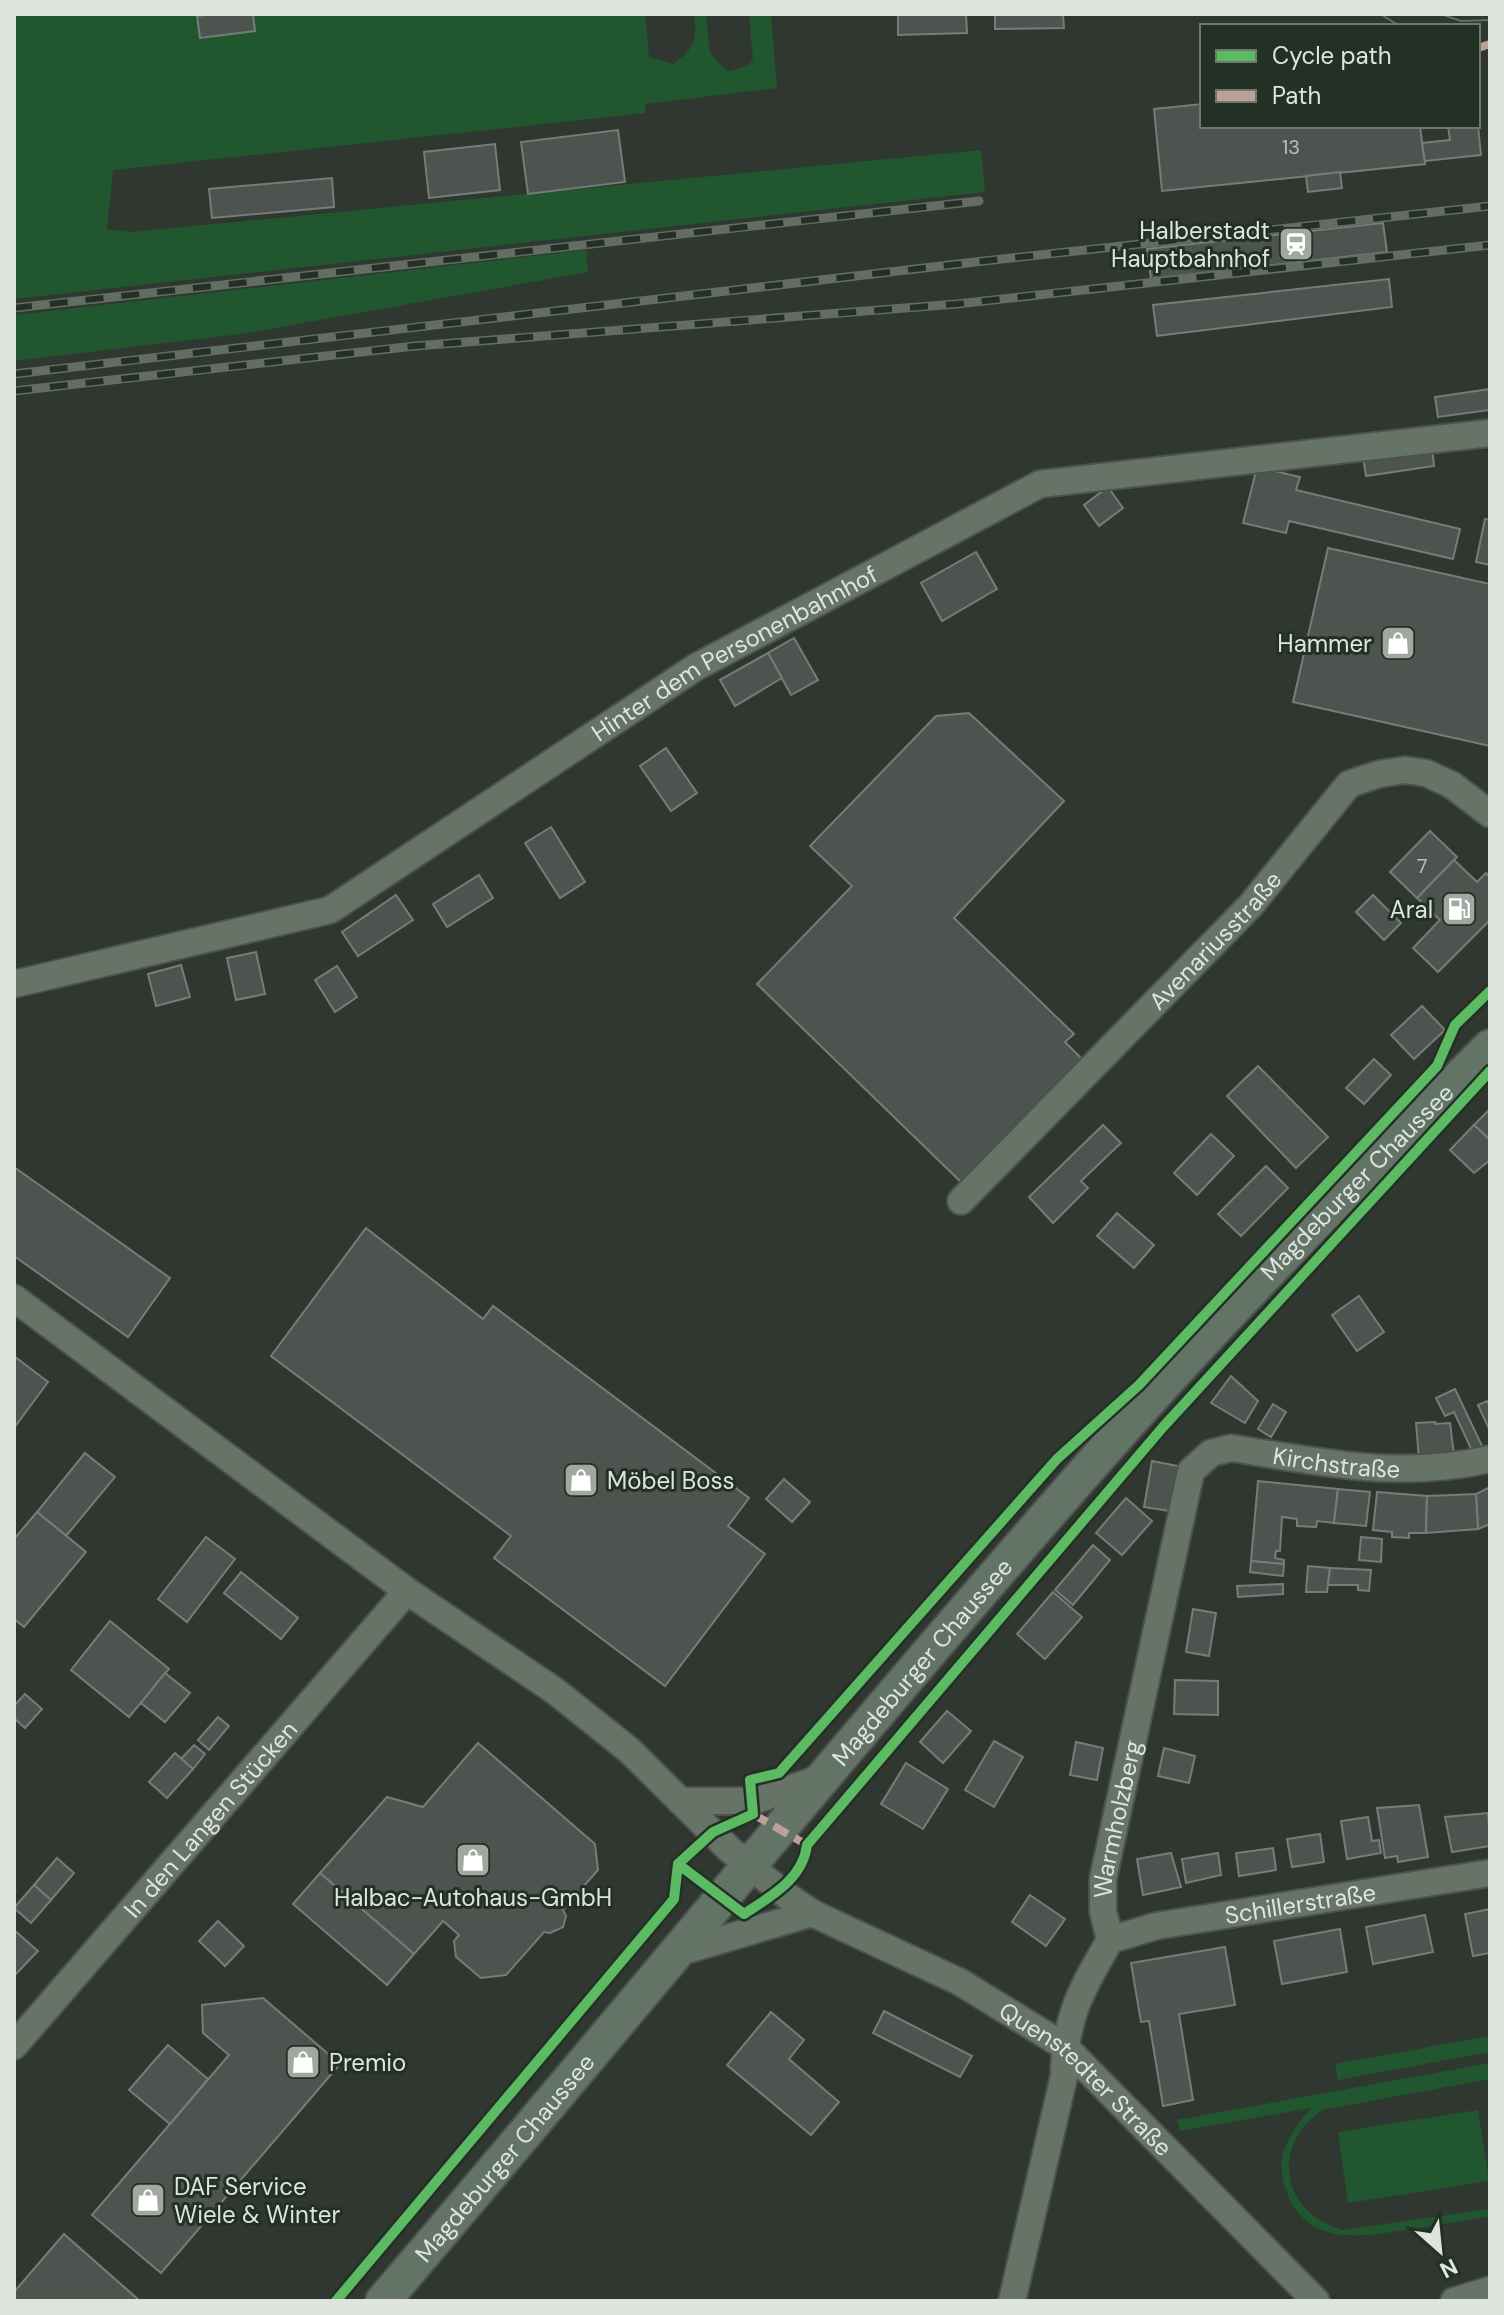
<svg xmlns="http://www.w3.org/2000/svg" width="1504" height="2315" font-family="'DM Sans',sans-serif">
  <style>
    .green { fill: #21572e }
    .building { fill: #4d534e; stroke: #767c77; stroke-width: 2 }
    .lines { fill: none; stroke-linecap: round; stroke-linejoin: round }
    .minor-casing { stroke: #4d524e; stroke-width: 30 }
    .major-casing { stroke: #4d524e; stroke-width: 38 }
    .minor { stroke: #667467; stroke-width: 26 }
    .major { stroke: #637467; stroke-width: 34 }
    .tram { stroke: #636d64; stroke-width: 2 }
    .rail-casing { stroke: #636d64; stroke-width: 9 }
    .rail { stroke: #233025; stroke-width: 6; stroke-dasharray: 18; stroke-linecap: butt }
    .quiet { stroke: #bda197; stroke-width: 8; stroke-dasharray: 16 8; stroke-linecap: butt }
    .cycleway-casing { stroke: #233025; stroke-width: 15 }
    .cycleway { stroke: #5cba63; stroke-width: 10 }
    .labels { text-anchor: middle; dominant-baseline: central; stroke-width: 6; stroke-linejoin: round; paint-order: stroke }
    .number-label { font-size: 20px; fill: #b9c0ba }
    .poi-label { font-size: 24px; fill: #dde5de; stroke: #233025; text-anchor: end }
    .street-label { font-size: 24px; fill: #dde5de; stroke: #233025 }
  </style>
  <rect width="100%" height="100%" fill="#303731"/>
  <g class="green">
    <path d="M31 14H645L649 57 673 64C694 49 698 39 694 14H706L710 53 727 71 746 67 753 60 749 14H771L777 88 645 104V113L113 170 107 229 131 232 981 150 985 192 14 299V17Z"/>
    <path d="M586 250 588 272 241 334 14 361V315Z"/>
    <path d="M1490 2036V2052L1338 2080 1335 2064Z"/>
    <path d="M1490 2063V2079L1322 2110C1270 2147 1281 2213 1343 2230L1490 2209V2216C1464 2221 1437 2225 1411 2229 1363 2237 1306 2248 1286 2190 1273 2156 1291 2132 1311 2108L1180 2131 1177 2120Z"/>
    <path d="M1478 2110 1489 2181 1348 2203 1338 2132Z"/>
  </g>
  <g class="building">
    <path d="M212 14H253L255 31 200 38 197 16Z"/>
    <path d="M898 14H966L967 33 898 35Z"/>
    <path d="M995 14H1063L1064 28 995 29Z"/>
    <path d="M1202 104V126H1420L1425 164 1162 191 1154 109Z"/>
    <path d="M1448 126H1478L1481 155 1425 161 1422 143 1450 140Z"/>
    <path d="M618 130 625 182 528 194 521 142Z"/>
    <path d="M495 144 500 190 429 198 424 152Z"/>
    <path d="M1340 172 1342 188 1308 192 1306 176Z"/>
    <path d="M332 178 334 207 212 218 209 189Z"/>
    <path d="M1383 223 1387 252 1151 279 1147 249Z"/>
    <path d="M1389 279 1392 307 1157 336 1153 305Z"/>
    <path d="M1490 389V410L1438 417 1435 397Z"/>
    <path d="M1432 447 1434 466 1366 476 1363 457Z"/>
    <path d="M1257 467 1300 477 1296 490 1460 529 1453 559 1289 521 1286 533 1243 523Z"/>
    <path d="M1108 487 1123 508 1099 526 1084 505Z"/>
    <path d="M1485 519 1490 520V565L1476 562Z"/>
    <path d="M1328 548 1490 584V746L1293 702Z"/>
    <path d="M976 552 997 589 942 621 921 583Z"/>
    <path d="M794 638 818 680 791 695 768 653Z"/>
    <path d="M768 653 782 678 735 706 720 680Z"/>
    <path d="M969 713 1064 801 954 918 1074 1034 1065 1042 1083 1060 963 1184 757 984 852 886 810 846 936 716Z"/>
    <path d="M666 748 697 793 671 811 640 766Z"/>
    <path d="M551 827 585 882 560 898 525 843Z"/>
    <path d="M1430 831 1457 857 1417 898 1390 872Z"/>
    <path d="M1454 860 1477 882 1486 873 1490 877V920L1438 972 1413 948 1440 920 1417 898Z"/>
    <path d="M479 875 493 898 447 927 433 904Z"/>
    <path d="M396 895 413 920 358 956 342 932Z"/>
    <path d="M1373 895 1401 923 1384 940 1356 912Z"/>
    <path d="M256 952 265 994 236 1000 227 958Z"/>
    <path d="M181 965 190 997 156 1006 148 974Z"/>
    <path d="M337 966 357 997 335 1012 315 980Z"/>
    <path d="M1422 1006 1445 1030 1414 1059 1391 1035Z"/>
    <path d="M1374 1059 1391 1075 1364 1104 1346 1088Z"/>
    <path d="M1258 1066 1328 1137 1296 1168 1227 1096Z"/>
    <path d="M1490 1109V1140L1474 1125Z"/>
    <path d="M1103 1125 1121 1143 1081 1181 1088 1188 1053 1223 1029 1197Z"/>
    <path d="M1474 1125 1490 1140V1160L1474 1173 1450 1150Z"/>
    <path d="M1211 1134 1234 1156 1197 1195 1174 1173Z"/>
    <path d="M1266 1166 1288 1188 1241 1236 1218 1214Z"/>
    <path d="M14 1167 170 1278 128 1337 14 1256Z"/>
    <path d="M1117 1213 1154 1245 1134 1268 1097 1236Z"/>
    <path d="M366 1228 483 1319 493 1306 749 1498 728 1526 765 1554 665 1686 494 1558 511 1536 271 1356Z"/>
    <path d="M1359 1296 1384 1332 1357 1351 1332 1315Z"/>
    <path d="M14 1356 48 1382 14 1428Z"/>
    <path d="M1231 1376 1258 1401 1245 1423 1211 1403Z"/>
    <path d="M1455 1389 1483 1448 1473 1453 1454 1412 1445 1416 1436 1398Z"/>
    <path d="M1487 1401 1490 1406V1431L1478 1405Z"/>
    <path d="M1273 1404 1286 1412 1271 1437 1258 1429Z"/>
    <path d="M1435 1422V1424L1450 1423 1454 1455 1419 1459 1416 1423Z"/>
    <path d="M85 1453 115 1477 66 1536 37 1512Z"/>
    <path d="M1152 1461 1178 1466 1170 1511 1144 1507Z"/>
    <path d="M784 1479 810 1502 792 1522 766 1499Z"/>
    <path d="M1258 1481 1338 1489 1334 1523 1317 1521 1316 1527 1297 1526V1519L1282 1517 1280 1551H1276L1275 1558 1284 1560V1564L1251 1561Z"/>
    <path d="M1490 1487V1524L1478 1529 1476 1494Z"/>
    <path d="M1338 1489 1370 1492 1366 1526 1334 1523Z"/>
    <path d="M1377 1492 1427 1496 1426 1533H1409V1538L1392 1537V1532L1373 1530Z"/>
    <path d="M1476 1494 1478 1529 1426 1533 1427 1496Z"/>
    <path d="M1126 1498 1152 1521 1122 1555 1096 1533Z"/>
    <path d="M37 1512 86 1552 24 1627 14 1619V1539Z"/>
    <path d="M206 1537 235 1559 187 1622 158 1599Z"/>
    <path d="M1361 1537 1382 1539 1381 1562 1359 1560Z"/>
    <path d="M1093 1545 1110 1560 1073 1605 1055 1590Z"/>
    <path d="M1251 1561 1284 1564 1283 1576 1250 1572Z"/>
    <path d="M1308 1566 1330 1568 1327 1592H1306Z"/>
    <path d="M1330 1568 1371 1570 1369 1591 1358 1590V1585H1328Z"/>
    <path d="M241 1572 298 1618 281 1639 224 1593Z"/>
    <path d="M1283 1584V1594L1238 1597 1237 1586Z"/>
    <path d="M1053 1592 1082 1617 1045 1659 1017 1634Z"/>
    <path d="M1193 1609 1216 1613 1209 1656 1186 1652Z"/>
    <path d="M110 1621 169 1669 129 1717 71 1670Z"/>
    <path d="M165 1673 190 1693 165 1722 141 1703Z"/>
    <path d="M1175 1680 1218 1681V1715L1174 1714Z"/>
    <path d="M25 1694 42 1709 25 1728 14 1718V1706Z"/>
    <path d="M947 1711 971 1731 943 1763 920 1742Z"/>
    <path d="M218 1717 229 1726 209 1750 198 1740Z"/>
    <path d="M994 1741 1023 1757 994 1807 965 1790Z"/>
    <path d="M1076 1742 1103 1748 1097 1780 1070 1775Z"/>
    <path d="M478 1743 595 1844 598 1870 563 1910 566 1916 563 1927 550 1933 544 1932 506 1975 481 1978 456 1957 454 1941 459 1935 443 1921 414 1954 320 1873 387 1797 423 1807Z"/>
    <path d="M194 1745 205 1754 193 1769 181 1759Z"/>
    <path d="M1164 1748 1195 1756 1189 1783 1158 1776Z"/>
    <path d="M175 1753 193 1769 167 1798 149 1782Z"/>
    <path d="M906 1763 948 1789 923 1829 881 1804Z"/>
    <path d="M1419 1805 1428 1857 1398 1862 1397 1856 1385 1858 1377 1808Z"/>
    <path d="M1488 1813 1490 1846 1452 1852 1445 1817Z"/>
    <path d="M1368 1817 1372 1841 1379 1840 1381 1853 1347 1859 1341 1821Z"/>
    <path d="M1320 1834 1324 1862 1292 1867 1287 1839Z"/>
    <path d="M1273 1848 1276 1870 1239 1876 1236 1853Z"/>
    <path d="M1171 1853 1181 1887 1143 1895 1137 1859Z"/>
    <path d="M1218 1853 1221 1875 1186 1883 1182 1859Z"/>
    <path d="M57 1858 74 1873 51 1900 34 1885Z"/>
    <path d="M320 1873 414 1954 387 1985 293 1904Z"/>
    <path d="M34 1885 51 1900 31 1923 14 1908Z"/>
    <path d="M1030 1895 1065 1919 1046 1946 1012 1922Z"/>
    <path d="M1490 1909V1953L1473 1956 1465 1914Z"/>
    <path d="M1425 1915 1433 1952 1373 1964 1366 1927Z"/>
    <path d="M218 1921 244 1946 225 1966 199 1941Z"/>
    <path d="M1340 1929 1347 1972 1282 1984 1274 1941Z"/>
    <path d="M14 1930 38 1951 14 1976Z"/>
    <path d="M1225 1947 1235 2005 1179 2014 1193 2100 1163 2106 1149 2021 1141 2022 1131 1963Z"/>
    <path d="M263 1998 340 2064 161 2273 92 2215 229 2055 203 2033 202 2005Z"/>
    <path d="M884 2011 972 2056 960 2077 873 2033Z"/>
    <path d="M771 2012 804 2040 789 2059 839 2102 811 2135 727 2065Z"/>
    <path d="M168 2045 208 2079 170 2124 129 2090Z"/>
    <path d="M64 2234 140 2301H14V2292Z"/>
  </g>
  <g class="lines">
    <g class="minor-casing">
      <g id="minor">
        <path id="s1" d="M14 984 330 910 696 667 1040 484 1490 433"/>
        <path id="s2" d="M961 1201 1251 905 1349 784 1379 774 1405 770 1426 773 1452 785 1490 814"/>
        <path id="s3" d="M14 1298 407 1591 555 1691 629 1750 729 1849 787 1896 812 1913 960 1982 1064 2046 1316 2301"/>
        <path d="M680 1801H753L822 1778"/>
        <path id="s4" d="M1110 1940 1156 1926 1490 1873"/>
        <path d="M673 1954 812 1913"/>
        <path id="s5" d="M14 2046 407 1591"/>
        <path id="s6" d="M1012 2301 1064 2076C1064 2019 1082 1988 1110 1940L1103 1911V1879L1191 1471 1211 1453 1231 1448C1322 1462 1398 1480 1490 1459"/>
        <path d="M1454 2301 1490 2290"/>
      </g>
    </g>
    <g class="major-casing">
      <g id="major">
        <path id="s7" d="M383 2301C623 2020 856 1732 1101 1454 1225 1313 1357 1179 1490 1047"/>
      </g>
    </g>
    <use href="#minor" class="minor"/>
    <use href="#major" class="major"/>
    <g class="tram">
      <path d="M1380 14 1400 26"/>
      <path d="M1441 14 1461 21 1490 20"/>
    </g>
    <g class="rail-casing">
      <g id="rail">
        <path d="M14 308 979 201"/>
        <path d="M14 374 984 261 1490 206"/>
        <path d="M14 391 415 346 957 304 1490 245"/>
      </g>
    </g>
    <use href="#rail" class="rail"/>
    <g class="quiet">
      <path d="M1478 48 1490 44"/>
      <path d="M753 1814 807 1845"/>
    </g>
    <g class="cycleway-casing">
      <g id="cycleway">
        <path d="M678 1864 744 1914C771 1896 803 1879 807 1845L1163 1427 1490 1071"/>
        <path d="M336 2301 674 1899 678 1864 713 1832 753 1814 750 1780 779 1773 1057 1459 1139 1385 1437 1066 1455 1025 1490 991"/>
      </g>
    </g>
    <use href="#cycleway" class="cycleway"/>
  </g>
  <defs>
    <g id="station-square" transform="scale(1.8)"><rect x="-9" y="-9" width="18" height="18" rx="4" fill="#a0a8a1" stroke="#233025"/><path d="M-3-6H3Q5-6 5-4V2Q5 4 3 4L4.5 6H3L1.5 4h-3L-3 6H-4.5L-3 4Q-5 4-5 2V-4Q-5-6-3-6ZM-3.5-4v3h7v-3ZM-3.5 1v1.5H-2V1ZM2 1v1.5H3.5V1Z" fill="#fff"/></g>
    <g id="shop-square" transform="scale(1.8)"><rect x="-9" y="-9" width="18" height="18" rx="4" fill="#a0a8a1" stroke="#233025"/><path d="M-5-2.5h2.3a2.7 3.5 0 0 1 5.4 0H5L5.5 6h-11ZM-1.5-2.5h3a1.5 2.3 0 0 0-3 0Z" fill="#fff"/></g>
    <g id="fuel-square" transform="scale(1.8)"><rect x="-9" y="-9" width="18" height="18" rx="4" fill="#a0a8a1" stroke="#233025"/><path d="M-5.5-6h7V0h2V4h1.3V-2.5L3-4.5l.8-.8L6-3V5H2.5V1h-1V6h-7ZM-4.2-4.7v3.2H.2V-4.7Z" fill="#fff"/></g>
  </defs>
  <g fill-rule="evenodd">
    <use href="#station-square" x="1296" y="244"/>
    <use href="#shop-square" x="1398" y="643"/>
    <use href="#fuel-square" x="1459" y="909"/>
    <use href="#shop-square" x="581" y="1480"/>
    <use href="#shop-square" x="473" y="1860"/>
    <use href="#shop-square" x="303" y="2062"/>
    <use href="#shop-square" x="148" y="2200"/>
  </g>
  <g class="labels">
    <g class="number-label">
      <text x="1291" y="147">13</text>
      <text x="1422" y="866">7</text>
    </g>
    <g class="poi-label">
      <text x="1270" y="230">Halberstadt<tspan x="1270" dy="28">Hauptbahnhof</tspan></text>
      <text x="1372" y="643">Hammer</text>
      <text x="1433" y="909">Aral</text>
      <text x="607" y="1480" text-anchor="start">Möbel Boss</text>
      <text x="473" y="1897" text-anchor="middle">Halbac-Autohaus-GmbH</text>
      <text x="329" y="2062" text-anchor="start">Premio</text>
      <text x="174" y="2186" text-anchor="start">DAF Service<tspan x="174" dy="28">Wiele &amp; Winter</tspan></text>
    </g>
    <g class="street-label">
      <text stroke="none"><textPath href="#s1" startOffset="804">Hinter dem Personenbahnhof</textPath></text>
      <text stroke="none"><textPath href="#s2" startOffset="364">Avenariusstraße</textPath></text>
      <text stroke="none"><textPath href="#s7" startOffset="1484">Magdeburger Chaussee</textPath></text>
      <text stroke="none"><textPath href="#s6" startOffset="1010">Kirchstraße</textPath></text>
      <text stroke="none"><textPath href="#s7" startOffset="836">Magdeburger Chaussee</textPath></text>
      <text stroke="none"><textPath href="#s5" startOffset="300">In den Langen Stücken</textPath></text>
      <text stroke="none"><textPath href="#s6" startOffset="500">Warmholzberg</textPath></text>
      <text stroke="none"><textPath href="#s4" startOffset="194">Schillerstraße</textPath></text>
      <text stroke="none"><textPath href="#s3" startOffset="1332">Quenstedter Straße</textPath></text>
      <text stroke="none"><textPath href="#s7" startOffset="188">Magdeburger Chaussee</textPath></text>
    </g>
  </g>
  <rect width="1504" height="2315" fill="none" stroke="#dde5de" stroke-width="32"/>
  <rect x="1200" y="24" width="280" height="104" fill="#233025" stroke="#6d786f" stroke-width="2"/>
  <rect x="1216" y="50" width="40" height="12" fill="#5cba63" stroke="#6d786f" stroke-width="2"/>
  <text x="1272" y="64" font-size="24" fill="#dde5de">Cycle path</text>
  <rect x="1216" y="90" width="40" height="12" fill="#bda197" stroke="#6d786f" stroke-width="2"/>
  <text x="1272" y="104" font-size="24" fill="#dde5de">Path</text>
  <g transform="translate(1440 2251) rotate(153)" stroke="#233025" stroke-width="6" paint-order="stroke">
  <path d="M0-6L14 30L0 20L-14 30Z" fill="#dde5de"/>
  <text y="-12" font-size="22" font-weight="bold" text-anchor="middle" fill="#dde5de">N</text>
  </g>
</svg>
